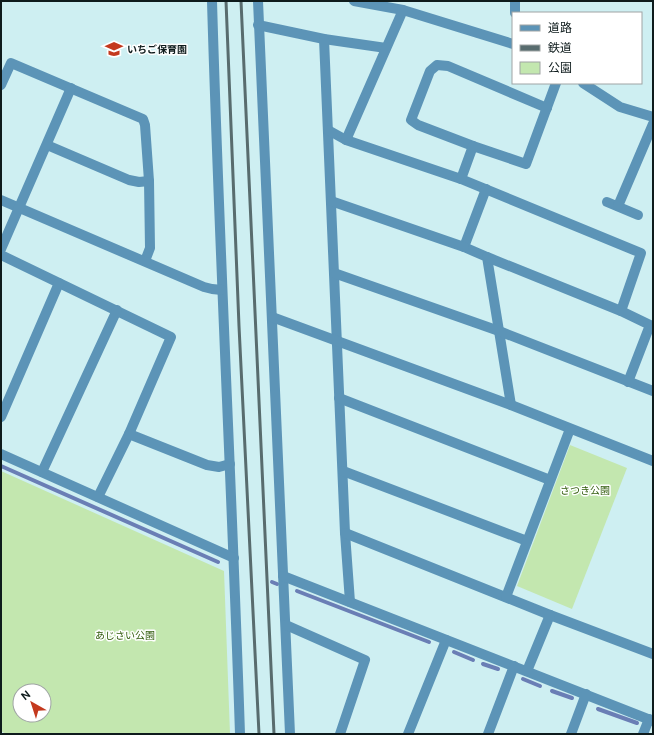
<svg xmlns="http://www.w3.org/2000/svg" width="654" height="735" font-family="'DM Sans','Noto Sans JP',sans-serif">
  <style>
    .green { fill: #c3e7af; fill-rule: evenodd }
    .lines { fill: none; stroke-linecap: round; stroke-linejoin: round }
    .stream { stroke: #6a7eb5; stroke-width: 4 }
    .minor { stroke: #5c94b7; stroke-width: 10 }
    .rail { stroke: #586c6e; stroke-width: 3 }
    .labels { text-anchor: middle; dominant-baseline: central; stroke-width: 3; stroke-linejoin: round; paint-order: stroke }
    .poi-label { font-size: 10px; font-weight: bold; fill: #0e1b1c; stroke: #fff; text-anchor: start }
    .park-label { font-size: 10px; fill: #305b0b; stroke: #fff }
  </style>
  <rect width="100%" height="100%" fill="#ceeff2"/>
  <g class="green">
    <path d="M570 445 627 468 572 609 517 586Z"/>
    <path d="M1 471 224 571 230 734H6L1 731ZM20 691H44V715H20Z"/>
  </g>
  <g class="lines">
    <g class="stream">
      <path d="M1 466 218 562"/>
      <path d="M272 582 277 584"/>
      <path d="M297 591 429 642"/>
      <path d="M454 652 473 660"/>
      <path d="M483 664 498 669"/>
      <path d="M523 679 540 686"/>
      <path d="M552 691 572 698"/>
      <path d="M598 709 637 723"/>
    </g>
    <g class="minor">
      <path d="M212 1C219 245 232 490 240 734"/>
      <path d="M258 1 290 734"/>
      <path d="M354 1 403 10 513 44"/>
      <path d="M515 1V13"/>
      <path d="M258 25 324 39 386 48"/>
      <path d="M324 39 345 533 350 602"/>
      <path d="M583 83 620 107 653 117"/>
      <path d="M1 85 11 63 143 119 145 125 149 181 150 248 145 261"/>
      <path d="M328 130 346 140 461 179 641 253 621 311"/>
      <path d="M346 140 403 10"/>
      <path d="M47 145 129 180 139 182 149 181"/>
      <path d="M473 146 418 125 411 120 430 71 437 65 448 66 547 108"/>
      <path d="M461 179 473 146 526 164 556 83"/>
      <path d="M486 189 464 247 487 257 511 405"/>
      <path d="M1 200 204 287 212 289 222 290"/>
      <path d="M331 201 464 247"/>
      <path d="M607 202 638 215"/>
      <path d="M618 206 653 124"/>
      <path d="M1 249 71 88"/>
      <path d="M1 255 171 337 129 434 98 497"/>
      <path d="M487 257 621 311 650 325 628 382"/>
      <path d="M334 273 499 331 653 391"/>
      <path d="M272 317 511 405 653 461"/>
      <path d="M339 398 550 480"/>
      <path d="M1 417 59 283"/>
      <path d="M129 434 207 465 219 467 230 464"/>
      <path d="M1 454 234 558"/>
      <path d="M343 471 527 541"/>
      <path d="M42 472 117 310"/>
      <path d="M345 533 550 615 653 654"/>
      <path d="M283 576 653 721"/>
      <path d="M506 597 570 429"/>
      <path d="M286 625 365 660 340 734"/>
      <path d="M527 671 550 615"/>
      <path d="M408 734 446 640"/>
      <path d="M488 734 514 666"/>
      <path d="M571 734 586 694"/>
      <path d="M643 734 649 719"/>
    </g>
    <g class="rail">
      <path d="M226 1 239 326 259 734"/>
      <path d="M241 1 274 734"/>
    </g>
  </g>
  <defs>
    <g id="school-bare" transform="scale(1.38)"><path d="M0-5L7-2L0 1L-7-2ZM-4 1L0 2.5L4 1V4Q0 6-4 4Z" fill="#c4391e" stroke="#fff" stroke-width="2.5" paint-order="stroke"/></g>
  </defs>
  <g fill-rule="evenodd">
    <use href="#school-bare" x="114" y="49"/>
  </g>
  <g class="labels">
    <g class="poi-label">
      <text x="127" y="49">いちご保育園</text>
    </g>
    <g class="park-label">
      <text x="585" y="490">さつき公園</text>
      <text x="125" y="635">あじさい公園</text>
    </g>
  </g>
  <rect width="654" height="735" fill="none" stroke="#0e1b1c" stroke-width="4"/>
  <rect x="512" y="12" width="130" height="72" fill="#ffffff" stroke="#9fa4a4"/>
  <rect x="520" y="25" width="20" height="6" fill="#5c94b7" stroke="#9fa4a4"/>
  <text x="548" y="32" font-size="12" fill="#0e1b1c">道路</text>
  <rect x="520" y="45" width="20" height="6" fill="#586c6e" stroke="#9fa4a4"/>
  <text x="548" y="52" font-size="12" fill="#0e1b1c">鉄道</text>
  <rect x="520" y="62" width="20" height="12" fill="#c3e7af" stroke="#9fa4a4"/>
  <text x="548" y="72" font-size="12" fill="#0e1b1c">公園</text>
  <g transform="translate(32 703) rotate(321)"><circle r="19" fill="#ffffff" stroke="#9fa4a4"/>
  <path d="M0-3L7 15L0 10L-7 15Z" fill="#c4391e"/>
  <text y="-6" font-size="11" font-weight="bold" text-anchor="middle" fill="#0e1b1c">N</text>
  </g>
</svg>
